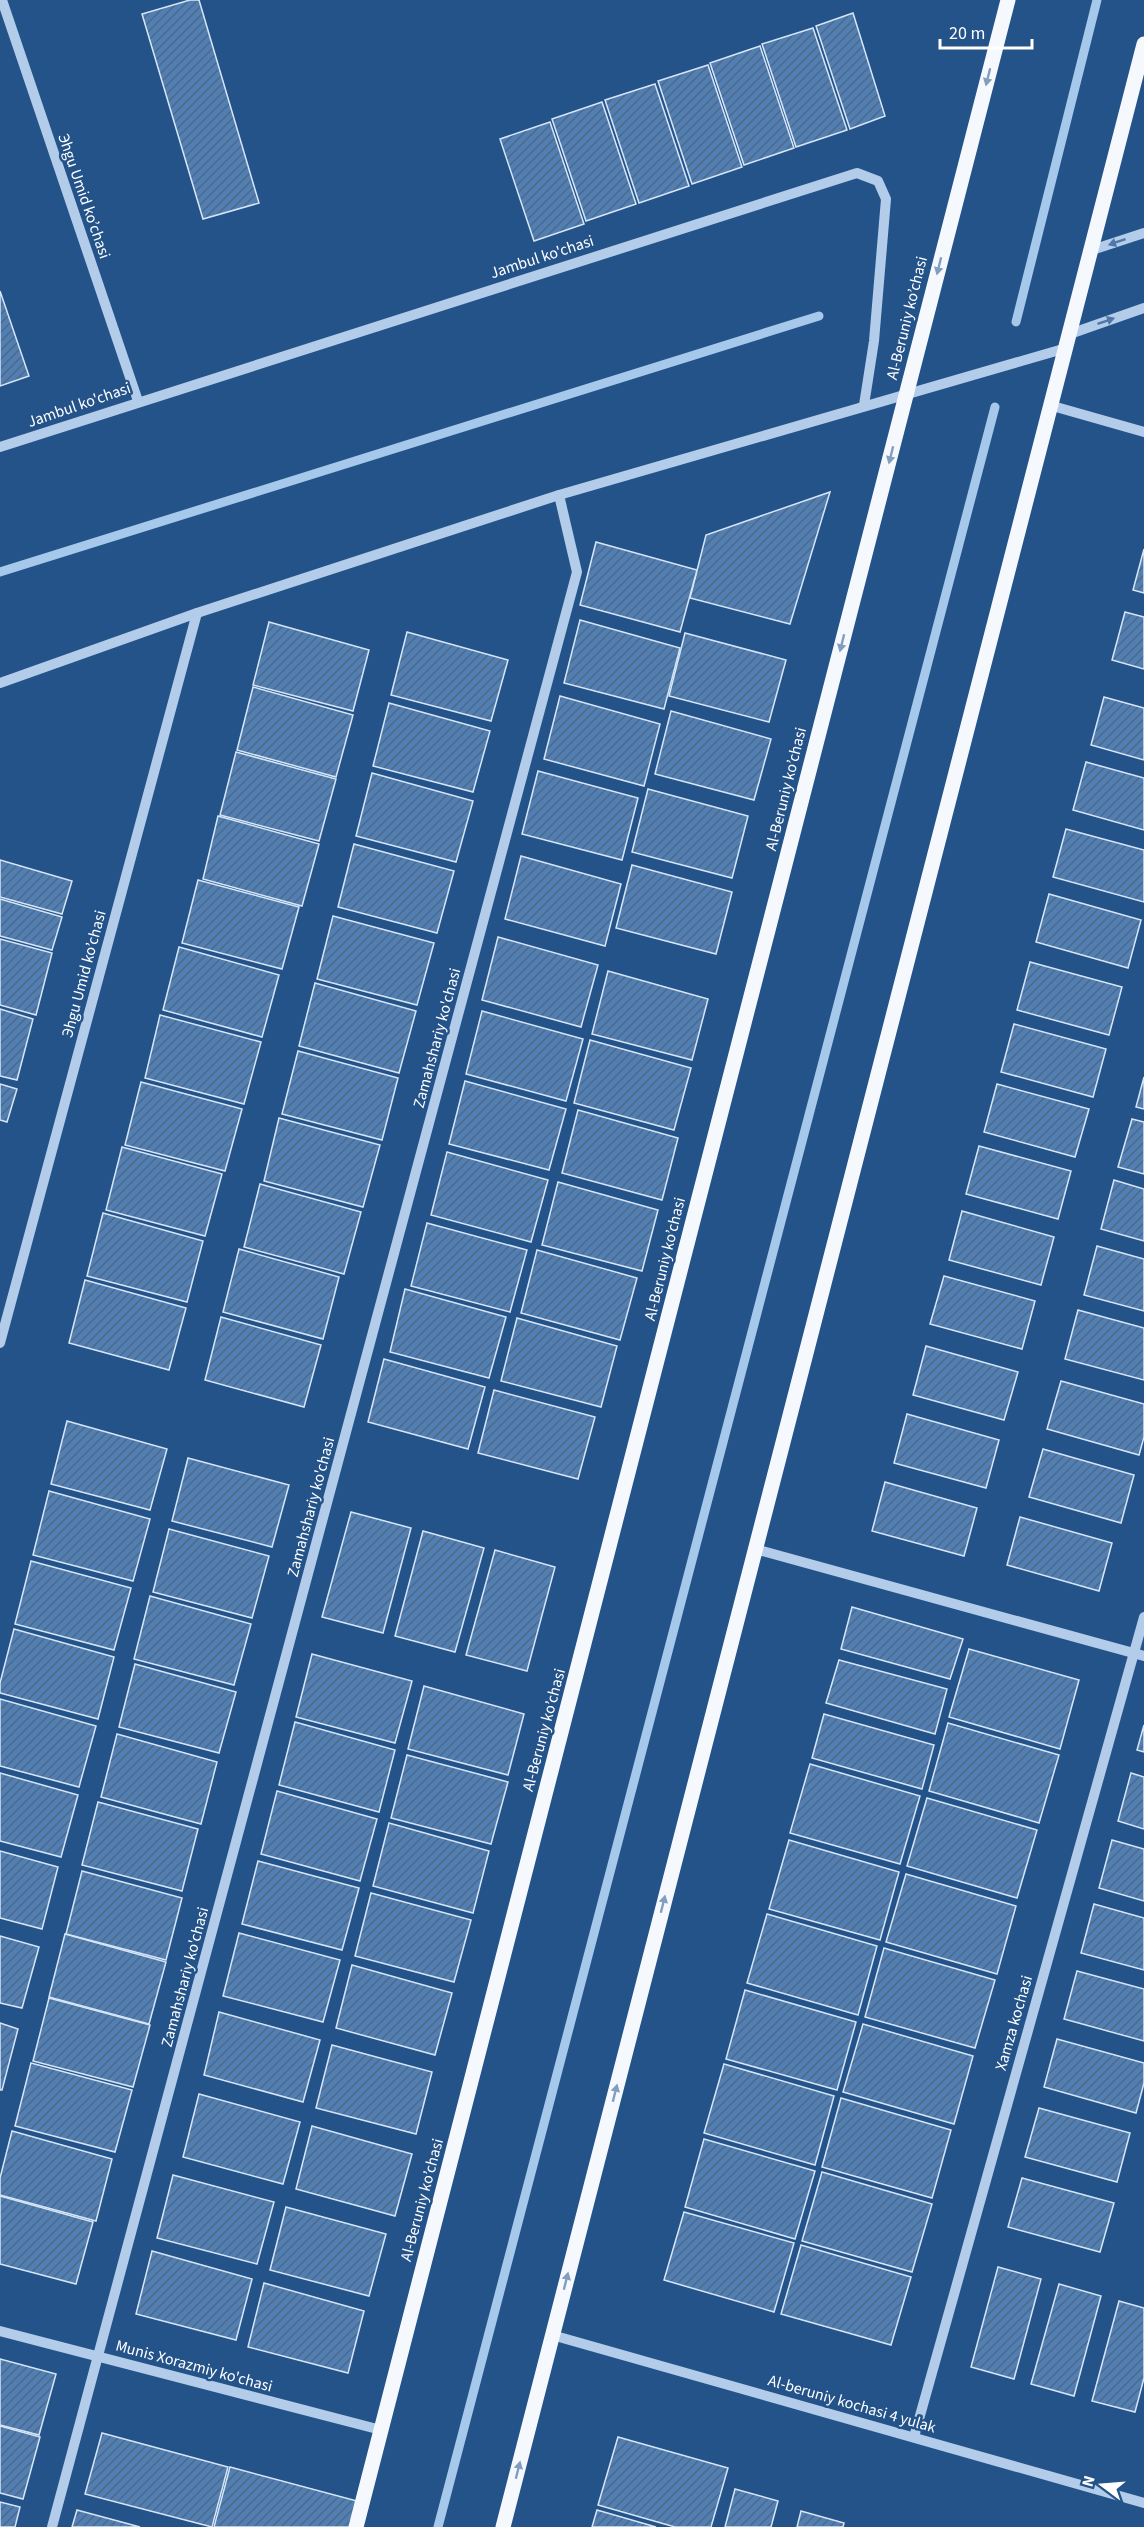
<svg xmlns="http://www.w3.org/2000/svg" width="1144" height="2527" font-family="'Source Sans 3',sans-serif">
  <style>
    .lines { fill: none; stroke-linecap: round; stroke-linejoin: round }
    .stream { stroke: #a6c8eb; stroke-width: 9 }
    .building { fill: url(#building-hatch); stroke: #d6e6f8; stroke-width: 1.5 }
    .minor { stroke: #b2ccea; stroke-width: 10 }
    .major { stroke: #f5f9fe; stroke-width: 15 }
    .oneway { fill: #829ebe }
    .oneway2 { fill: #4f77a7 }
    .labels { text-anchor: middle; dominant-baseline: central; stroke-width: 5; stroke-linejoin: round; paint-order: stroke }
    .street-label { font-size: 16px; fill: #fff; stroke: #24538a }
  </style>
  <defs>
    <pattern id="building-hatch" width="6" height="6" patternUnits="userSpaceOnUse" patternTransform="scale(1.5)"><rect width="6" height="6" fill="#517fb3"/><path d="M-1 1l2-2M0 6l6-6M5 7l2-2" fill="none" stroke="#4f6885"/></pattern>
  </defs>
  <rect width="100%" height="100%" fill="#24538a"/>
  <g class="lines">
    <g class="stream">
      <path d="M1016 322 1097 0"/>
      <path d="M0 572 819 316"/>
      <path d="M438 2527 995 407"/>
    </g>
  </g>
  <g class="building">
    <path d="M190 0H199L259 203 203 219 142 14Z"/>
    <path d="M853 13 885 116 850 129 816 26Z"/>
    <path d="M813 28 847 130 796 147 762 44Z"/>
    <path d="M760 46 794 148 744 165 710 63Z"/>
    <path d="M708 65 742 167 692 184 658 81Z"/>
    <path d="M655 84 689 186 639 203 605 100Z"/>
    <path d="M602 102 636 204 586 221 552 119Z"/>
    <path d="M550 122 584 224 534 241 500 139Z"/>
    <path d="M0 291 29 376 0 386Z"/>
    <path d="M830 492 790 624 690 598 706 535Z"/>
    <path d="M596 542 697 570 680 632 580 605Z"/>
    <path d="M1144 549V593L1133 590Z"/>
    <path d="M1125 612 1144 617V669L1112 660Z"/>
    <path d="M580 620 680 648 664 709 564 683Z"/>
    <path d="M269 622 369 650 353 711 253 685Z"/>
    <path d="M407 632 508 660 491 721 391 695Z"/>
    <path d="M685 633 786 660 769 722 669 696Z"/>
    <path d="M253 687 353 715 336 777 237 750Z"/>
    <path d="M560 696 660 724 644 786 544 759Z"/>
    <path d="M1104 697 1144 708V760L1091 745Z"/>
    <path d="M389 703 490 731 473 792 373 766Z"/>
    <path d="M671 711 771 739 754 800 655 774Z"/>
    <path d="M236 752 336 779 319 841 220 815Z"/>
    <path d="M1086 762 1144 778V830L1073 810Z"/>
    <path d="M538 771 638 798 622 860 522 834Z"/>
    <path d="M372 773 473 801 456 862 356 836Z"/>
    <path d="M648 789 748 816 732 878 632 852Z"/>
    <path d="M218 816 319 844 302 906 203 879Z"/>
    <path d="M1066 829 1144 850V902L1053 877Z"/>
    <path d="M354 844 454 871 437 933 338 907Z"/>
    <path d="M521 856 621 884 605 946 505 919Z"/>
    <path d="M0 860 72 881 62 914 0 897Z"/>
    <path d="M632 865 732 892 716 954 616 928Z"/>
    <path d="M198 880 299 907 282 969 182 943Z"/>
    <path d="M1049 894 1141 920 1128 968 1036 942Z"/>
    <path d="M0 899 62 917 52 950 0 936Z"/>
    <path d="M333 916 434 943 417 1005 317 979Z"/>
    <path d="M498 937 598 965 581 1027 482 1000Z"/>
    <path d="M0 939 52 953 36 1015 0 1005Z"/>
    <path d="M179 947 279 975 262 1037 163 1010Z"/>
    <path d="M1030 962 1122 987 1109 1035 1017 1010Z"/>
    <path d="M608 971 708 999 692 1060 592 1034Z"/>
    <path d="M315 983 416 1011 399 1073 299 1046Z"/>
    <path d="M0 1009 33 1019 17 1080 0 1076Z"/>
    <path d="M482 1011 583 1039 566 1101 466 1074Z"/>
    <path d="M160 1015 261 1042 244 1104 145 1078Z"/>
    <path d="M1014 1024 1106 1049 1093 1097 1001 1072Z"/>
    <path d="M590 1040 691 1068 674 1130 574 1103Z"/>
    <path d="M298 1051 398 1078 382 1140 282 1114Z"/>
    <path d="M1144 1077V1109L1136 1107Z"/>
    <path d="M465 1081 566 1109 549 1170 449 1144Z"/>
    <path d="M141 1082 242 1109 225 1171 125 1145Z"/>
    <path d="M0 1084 17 1089 7 1122 0 1120Z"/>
    <path d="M997 1084 1089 1109 1075 1157 984 1132Z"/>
    <path d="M578 1110 678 1138 662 1200 562 1173Z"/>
    <path d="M279 1118 380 1145 363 1207 264 1181Z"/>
    <path d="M1132 1119 1144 1122V1174L1118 1167Z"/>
    <path d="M979 1146 1071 1171 1058 1219 966 1194Z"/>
    <path d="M122 1147 222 1174 205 1236 106 1210Z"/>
    <path d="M447 1152 548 1180 531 1242 431 1215Z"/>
    <path d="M1114 1180 1144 1189V1241L1101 1229Z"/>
    <path d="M558 1182 658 1210 642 1271 542 1245Z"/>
    <path d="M260 1184 361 1212 344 1274 244 1247Z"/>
    <path d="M962 1211 1054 1237 1041 1285 949 1260Z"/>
    <path d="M103 1213 203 1241 187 1302 87 1276Z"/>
    <path d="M427 1223 527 1250 510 1312 411 1286Z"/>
    <path d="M1097 1246 1144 1259V1311L1084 1295Z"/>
    <path d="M239 1249 339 1277 323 1339 223 1312Z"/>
    <path d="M537 1250 637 1278 620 1340 521 1313Z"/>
    <path d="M944 1276 1035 1301 1022 1349 930 1324Z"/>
    <path d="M85 1280 186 1308 169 1370 69 1343Z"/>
    <path d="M405 1289 506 1317 489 1378 390 1352Z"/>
    <path d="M1078 1310 1144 1328V1380L1065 1359Z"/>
    <path d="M221 1317 321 1345 304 1407 205 1380Z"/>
    <path d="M517 1318 617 1346 601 1407 501 1381Z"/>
    <path d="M926 1346 1018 1372 1004 1420 913 1395Z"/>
    <path d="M384 1359 485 1387 468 1449 368 1422Z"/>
    <path d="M1061 1381 1144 1404V1437L1139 1455 1047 1429Z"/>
    <path d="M494 1390 595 1417 578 1479 478 1453Z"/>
    <path d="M907 1414 999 1440 986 1488 894 1463Z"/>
    <path d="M67 1421 167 1449 150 1510 51 1484Z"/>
    <path d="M1043 1449 1134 1475 1121 1523 1029 1497Z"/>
    <path d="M188 1458 289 1485 272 1547 172 1521Z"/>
    <path d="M885 1482 977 1508 964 1556 872 1531Z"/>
    <path d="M49 1491 150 1519 133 1581 33 1555Z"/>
    <path d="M351 1512 411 1528 383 1633 322 1617Z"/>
    <path d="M1020 1517 1112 1543 1099 1591 1007 1565Z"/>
    <path d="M169 1529 269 1556 252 1618 153 1592Z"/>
    <path d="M423 1531 484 1548 455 1652 395 1636Z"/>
    <path d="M495 1550 555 1567 527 1671 466 1655Z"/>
    <path d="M31 1561 131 1588 114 1650 15 1624Z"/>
    <path d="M150 1596 251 1624 234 1685 134 1659Z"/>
    <path d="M852 1607 963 1639 950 1679 841 1649Z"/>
    <path d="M14 1629 114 1657 98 1719 0 1693V1683Z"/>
    <path d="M969 1649 1079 1680 1060 1749 949 1717Z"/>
    <path d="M312 1654 412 1681 395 1743 296 1717Z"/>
    <path d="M839 1660 947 1689 935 1734 826 1703Z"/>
    <path d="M135 1664 236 1692 219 1753 119 1727Z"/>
    <path d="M424 1686 524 1714 508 1775 408 1749Z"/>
    <path d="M0 1699 96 1726 79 1787 0 1766Z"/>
    <path d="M824 1714 934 1745 922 1789 812 1758Z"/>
    <path d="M295 1722 395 1750 379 1812 279 1785Z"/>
    <path d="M948 1723 1059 1755 1039 1823 929 1791Z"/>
    <path d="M1144 1725V1752L1137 1750Z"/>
    <path d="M117 1734 217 1762 201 1824 101 1797Z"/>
    <path d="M407 1755 508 1782 491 1844 391 1818Z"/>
    <path d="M810 1764 920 1796 900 1864 790 1833Z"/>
    <path d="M0 1773 78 1795 61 1857 0 1841Z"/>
    <path d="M1131 1773 1144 1777V1829L1118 1821Z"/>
    <path d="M277 1791 377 1819 360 1881 261 1854Z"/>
    <path d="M927 1798 1037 1830 1017 1898 907 1866Z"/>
    <path d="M98 1802 198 1829 182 1891 82 1865Z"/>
    <path d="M389 1823 489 1851 473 1913 373 1886Z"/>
    <path d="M789 1840 899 1872 880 1940 769 1909Z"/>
    <path d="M1112 1840 1144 1849V1901L1099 1888Z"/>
    <path d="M0 1851 58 1867 42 1929 0 1918Z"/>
    <path d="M258 1861 359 1888 342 1950 242 1924Z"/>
    <path d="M82 1871 182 1898 166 1960 66 1934Z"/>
    <path d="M906 1874 1016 1906 997 1974 886 1942Z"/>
    <path d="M371 1893 471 1920 454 1982 355 1956Z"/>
    <path d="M1094 1904 1144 1918V1970L1081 1953Z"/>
    <path d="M767 1914 877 1946 858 2015 747 1983Z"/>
    <path d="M239 1933 340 1960 323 2022 223 1996Z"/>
    <path d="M65 1934 166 1962 149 2024 49 1997Z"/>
    <path d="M0 1936 39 1947 22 2008 0 2003Z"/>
    <path d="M884 1948 995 1980 975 2048 865 2017Z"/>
    <path d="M352 1965 452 1993 435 2055 336 2028Z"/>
    <path d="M1077 1971 1144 1989V2041L1064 2019Z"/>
    <path d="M745 1990 856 2022 837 2090 726 2059Z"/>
    <path d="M49 1998 150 2025 133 2087 33 2061Z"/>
    <path d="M219 2012 320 2040 303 2102 204 2075Z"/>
    <path d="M0 2023 18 2029 2 2090H0Z"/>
    <path d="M863 2024 973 2056 954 2124 843 2092Z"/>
    <path d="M1057 2039 1144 2063V2083L1136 2113 1044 2087Z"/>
    <path d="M332 2045 432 2072 416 2134 316 2108Z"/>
    <path d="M31 2063 132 2090 115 2152 15 2126Z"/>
    <path d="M724 2064 834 2096 815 2165 704 2133Z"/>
    <path d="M199 2094 300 2122 283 2184 183 2157Z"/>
    <path d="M841 2098 951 2130 932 2198 822 2167Z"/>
    <path d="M1039 2108 1130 2133 1117 2182 1025 2157Z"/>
    <path d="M312 2126 412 2154 395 2216 296 2189Z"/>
    <path d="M12 2131 112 2159 96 2221 0 2195V2178Z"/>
    <path d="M704 2139 815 2171 795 2239 685 2207Z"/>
    <path d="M822 2172 932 2204 912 2272 802 2241Z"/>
    <path d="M173 2175 274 2202 257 2264 157 2238Z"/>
    <path d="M1022 2178 1114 2203 1100 2252 1008 2227Z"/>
    <path d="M0 2196 93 2222 76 2284 0 2264Z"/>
    <path d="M286 2207 386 2234 369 2296 270 2270Z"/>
    <path d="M684 2212 794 2243 774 2312 664 2280Z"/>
    <path d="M801 2245 911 2277 891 2345 781 2314Z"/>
    <path d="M152 2251 252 2279 236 2340 136 2314Z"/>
    <path d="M998 2267 1041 2279 1014 2379 971 2367Z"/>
    <path d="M264 2283 364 2311 348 2373 248 2347Z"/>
    <path d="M1059 2284 1101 2296 1074 2396 1031 2384Z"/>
    <path d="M1119 2301 1144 2308V2378L1135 2412 1092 2401Z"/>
    <path d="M0 2359 56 2374 39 2435 0 2425Z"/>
    <path d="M0 2426 40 2437 23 2499 0 2493Z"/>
    <path d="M102 2433 228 2467 212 2527 85 2494Z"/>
    <path d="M618 2437 728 2468 711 2527H675L598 2505Z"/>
    <path d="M230 2467 357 2501 350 2527H214Z"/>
    <path d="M735 2489 778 2501 771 2527H725Z"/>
    <path d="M0 2502 20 2507 15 2527H0Z"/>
    <path d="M77 2510 140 2527H72Z"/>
    <path d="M597 2510 656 2527H592Z"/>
    <path d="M801 2511 844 2523 843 2527H797Z"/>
  </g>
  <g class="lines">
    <g class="minor">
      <path d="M2 0 138 401"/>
      <path d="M1089 251 1144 233"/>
      <path d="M1067 335 1144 308"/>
      <path d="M1049 405 1144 432"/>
      <path d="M0 447 857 173 878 181 886 199 874 341 864 405"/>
      <path d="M0 683 197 613 559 495 1063 349"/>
      <path d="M0 1343 197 613"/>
      <path d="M755 1549 1144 1656"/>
      <path d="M0 2331 381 2430"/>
      <path d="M552 2335 1144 2503"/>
      <path d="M914 2437 1144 1617"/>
      <path d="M52 2527 577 572 559 495"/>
    </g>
    <g class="major">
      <path d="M356 2527 1008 0"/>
      <path d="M503 2527 1144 44"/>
    </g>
  </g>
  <defs><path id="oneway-solid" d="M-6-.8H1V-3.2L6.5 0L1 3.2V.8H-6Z" transform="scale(1.5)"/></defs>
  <g class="oneway">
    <use href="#oneway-solid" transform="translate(988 77) rotate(104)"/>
    <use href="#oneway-solid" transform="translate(939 266) rotate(104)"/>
    <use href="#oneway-solid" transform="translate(891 455) rotate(104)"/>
    <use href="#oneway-solid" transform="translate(842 643) rotate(104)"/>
    <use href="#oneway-solid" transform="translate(663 1904) rotate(-76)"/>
    <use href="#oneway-solid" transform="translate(615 2093) rotate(-76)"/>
    <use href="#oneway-solid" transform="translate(566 2281) rotate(-76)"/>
    <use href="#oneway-solid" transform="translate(518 2470) rotate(-76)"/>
  </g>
  <g class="oneway2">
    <use href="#oneway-solid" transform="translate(1117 242) rotate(161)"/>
    <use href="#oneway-solid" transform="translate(1106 321) rotate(-19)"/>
  </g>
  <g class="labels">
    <g class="street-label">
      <text transform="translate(84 196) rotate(71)">Эhgu Umid ko’chasi</text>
      <text transform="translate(542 257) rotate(-18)">Jambul ko'chasi</text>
      <text transform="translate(907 318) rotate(-76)">Al-Beruniy ko’chasi</text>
      <text transform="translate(79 405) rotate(-19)">Jambul ko'chasi</text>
      <text transform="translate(786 789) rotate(-76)">Al-Beruniy ko’chasi</text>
      <text transform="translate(84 974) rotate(-75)">Эhgu Umid ko’chasi</text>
      <text transform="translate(437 1038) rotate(-75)">Zamahshariy ko'chasi</text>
      <text transform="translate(665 1259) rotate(-76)">Al-Beruniy ko’chasi</text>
      <text transform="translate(311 1507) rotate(-75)">Zamahshariy ko'chasi</text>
      <text transform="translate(544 1730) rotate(-75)">Al-Beruniy ko’chasi</text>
      <text transform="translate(185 1977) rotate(-75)">Zamahshariy ko'chasi</text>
      <text transform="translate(1014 2023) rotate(-74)">Xamza kochasi</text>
      <text transform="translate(422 2200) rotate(-75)">Al-Beruniy ko’chasi</text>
      <text transform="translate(194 2366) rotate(15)">Munis Xorazmiy ko'chasi</text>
      <text transform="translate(852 2404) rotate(16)">Al-beruniy kochasi 4 yulak</text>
    </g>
  </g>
  <g transform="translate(1102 2485) rotate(286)" stroke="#24538a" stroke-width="4.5" paint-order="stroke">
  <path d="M0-4.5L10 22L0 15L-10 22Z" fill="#ffffff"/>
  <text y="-9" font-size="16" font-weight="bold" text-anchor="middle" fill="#ffffff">N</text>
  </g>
  <path d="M940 39v9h92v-9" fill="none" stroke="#ffffff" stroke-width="3"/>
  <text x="949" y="39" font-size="18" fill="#ffffff" stroke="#24538a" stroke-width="4.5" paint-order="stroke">20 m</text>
</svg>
